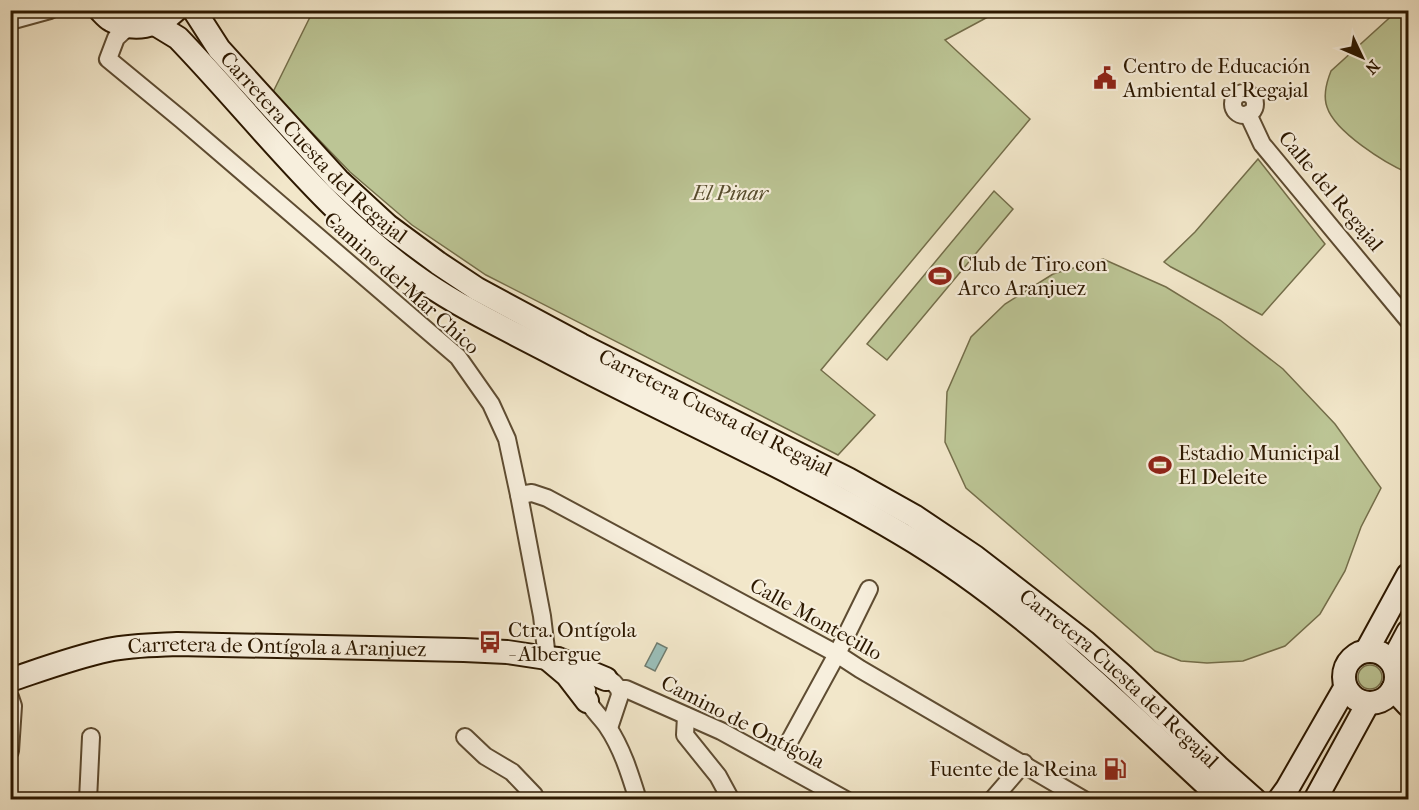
<svg xmlns="http://www.w3.org/2000/svg" width="1419" height="810" font-family="'IM FELL French Canon',serif">
  <style>
    .green { fill: #bcc595; stroke: #746e4a; stroke-width: 1.5 }
    .water { fill: #9bbfb9; stroke: #6f7c6f; stroke-width: 1.5 }
    .lines { fill: none; stroke-linecap: round; stroke-linejoin: round }
    .street-casing { stroke: #5e4c32; stroke-width: 20 }
    .secondary-casing { stroke: #2c1800; stroke-width: 26 }
    .street { stroke: #f7efdd; stroke-width: 16 }
    .secondary { stroke: #f7efdd; stroke-width: 22 }
    .labels { text-anchor: middle; dominant-baseline: central; stroke-width: 4.5; stroke-linejoin: round; paint-order: stroke }
    .poi-label { font-size: 21px; fill: #2c1800; stroke: #f7efdd; text-anchor: start }
    .street-label { font-size: 21px; fill: #2c1800; stroke: #f7efdd }
    .park-label { font-size: 21px; font-style: italic; fill: #574c2d; stroke: #f7efdd }
  </style>
  <rect width="100%" height="100%" fill="#f2e7ca"/>
  <filter id="stains"><feTurbulence type="fractalNoise" baseFrequency=".00333" numOctaves="4"/><feColorMatrix values="0 0 0 0 .2 0 0 0 0 .09 0 0 0 0 .02 0 0 0 .5 -.17"/></filter>
  <radialGradient id="worn" r=".72"><stop offset=".6" stop-color="#630" stop-opacity="0"/><stop offset="1" stop-color="#630" stop-opacity=".3"/></radialGradient>
  <g class="green">
    <path d="M999 11 945 40 1030 119 821 370 875 415 838 455 486 275 412 225 350 172 273 92 313 11Z"/>
    <path d="M1397 11H1402L1408 14V173C1385 163 1335 132 1327 107 1323 96 1327 81 1331 71Z"/>
    <path d="M1258 159 1325 244 1262 315 1171 267 1164 262 1195 232Z"/>
    <path d="M994 191 1013 209 887 360 867 344Z"/>
    <path d="M1103 259 1166 287 1220 320 1283 369 1335 424 1381 488 1361 527 1345 571 1320 614 1285 646 1243 661 1207 663 1181 661 1155 651 966 488 945 442 947 392 971 337 1005 304 1053 274Z"/>
    <circle cx="1370" cy="677" r="12"/>
  </g>
  <path class="water" d="M657 643 667 648 655 671 645 666Z"/>
  <g class="lines">
    <g class="street-casing">
      <g id="street">
        <path d="M10 21 50 10"/>
        <path d="M129 26 116 38 108 59 182 120 458 357 491 404 507 439 519 495 542 616 547 658"/>
        <circle cx="1244" cy="104" r="11"/>
        <path d="M1248 114 1262 144 1408 320"/>
        <path d="M519 495 532 493 547 498 837 654 860 669 1084 800"/>
        <path d="M619 689H626L721 731 846 800"/>
        <path d="M587 690C585 705 599 714 607 726 622 748 630 774 638 800"/>
        <path d="M10 697 13 706 10 751"/>
        <path d="M686 716 685 735 718 776 731 800"/>
        <path d="M609 728 620 695 619 689 613 682"/>
        <path d="M465 737 485 756 512 772 534 795 536 800"/>
        <path d="M778 762 837 654 869 589"/>
        <path d="M88 800 91 737"/>
        <path d="M992 800 1024 763"/>
      </g>
    </g>
    <g class="secondary-casing">
      <g id="secondary">
        <path d="M100 10C103 13 107 18 111 20 133 32 159 27 176 10"/>
        <path id="s1" d="M194 10 219 49 338 180 388 226 438 263 477 289 581 345 848 479 914 516 975 557 1085 642 1122 675 1218 767 1255 800"/>
        <path d="M155 24 178 38C258 121 328 217 424 282 462 308 504 328 544 349 662 412 785 465 900 533 1021 604 1120 705 1223 800"/>
        <path d="M1367 650 1408 575"/>
        <circle cx="1370" cy="677" r="26"/>
        <path d="M548 659 567 675 587 701"/>
        <path d="M1392 662 1408 632"/>
        <path id="s2" d="M10 680C43 669 75 657 108 650 131 645 154 645 177 644L464 650 507 652 547 658 558 659 606 679"/>
        <path d="M1393 689 1408 705"/>
        <path d="M1279 800 1287 789 1345 688"/>
        <path d="M1315 800 1368 703"/>
      </g>
    </g>
    <use href="#street" class="street"/>
    <use href="#secondary" class="secondary"/>
  </g>
  <defs>
    <g id="civic-bare" transform="scale(1.8)"><path d="M-.6-6.5H3V-4.5H.6V-3L4-1V1h2V6H-6V1h2V-1L-.6-3ZM-1.2 2.5V6h2.4V2.5Z" fill="#8f2418" stroke="#f7efdd" stroke-width="2.5" paint-order="stroke"/></g>
    <g id="stadium-bare" transform="scale(1.8)"><path d="M0-5a6.5 5 0 1 0 0 10a6.5 5 0 1 0 0-10ZM-3.5-1.8h7v3.6h-7Z" fill="#8f2418" stroke="#f7efdd" stroke-width="2.5" paint-order="stroke"/></g>
    <g id="bus-bare" transform="scale(1.8)"><path d="M-5-6H5V4H4V6H2V4H-2V6H-4V4H-5ZM-3.5-4V0h7V-4ZM-3.5 1.2v1.5H-2V1.2ZM2 1.2v1.5H3.5V1.2Z" fill="#8f2418" stroke="#f7efdd" stroke-width="2.5" paint-order="stroke"/></g>
    <g id="fuel-bare" transform="scale(1.8)"><path d="M-5.5-6h7V0h2V4h1.3V-2.5L3-4.5l.8-.8L6-3V5H2.5V1h-1V6h-7ZM-4.2-4.7v3.2H.2V-4.7Z" fill="#8f2418" stroke="#f7efdd" stroke-width="2.5" paint-order="stroke"/></g>
  </defs>
  <g fill-rule="evenodd">
    <use href="#civic-bare" x="1105" y="78"/>
    <use href="#stadium-bare" x="940" y="276"/>
    <use href="#stadium-bare" x="1160" y="465"/>
    <use href="#bus-bare" x="490" y="642"/>
    <use href="#fuel-bare" x="1115" y="769"/>
  </g>
  <g class="labels">
    <g class="poi-label">
      <text x="1123" y="66">Centro de Educación<tspan x="1123" dy="24">Ambiental el Regajal</tspan></text>
      <text x="958" y="264">Club de Tiro con<tspan x="958" dy="24">Arco Aranjuez</tspan></text>
      <text x="1178" y="453">Estadio Municipal<tspan x="1178" dy="24">El Deleite</tspan></text>
      <text x="508" y="630">Ctra. Ontígola<tspan x="508" dy="24">- Albergue</tspan></text>
      <text x="1097" y="769" text-anchor="end">Fuente de la Reina</text>
    </g>
    <g class="street-label">
      <text stroke="none"><textPath href="#s1" startOffset="183">Carretera Cuesta del Regajal</textPath></text>
      <text transform="translate(1331 191) rotate(50)">Calle del Regajal</text>
      <text transform="translate(402 283) rotate(42)">Camino del Mar Chico</text>
      <text stroke="none"><textPath href="#s1" startOffset="669">Carretera Cuesta del Regajal</textPath></text>
      <text transform="translate(816 619) rotate(29)">Calle Montecillo</text>
      <text stroke="none"><textPath href="#s2" startOffset="272">Carretera de Ontígola a Aranjuez</textPath></text>
      <text stroke="none"><textPath href="#s1" startOffset="1155">Carretera Cuesta del Regajal</textPath></text>
      <text transform="translate(743 722) rotate(27)">Camino de Ontígola</text>
    </g>
    <g class="park-label">
      <text x="730" y="193">El Pinar</text>
    </g>
  </g>
  <rect width="1419" height="810" fill="none" stroke="#f2e7ca" stroke-width="36"/>
  <rect x="12" y="12" width="1395" height="786" fill="none" stroke="#2c1800" stroke-width="3"/>
  <rect x="18" y="18" width="1383" height="774" fill="none" stroke="#2c1800" stroke-width="1.5"/>
  <g transform="translate(1362 57) rotate(134)" stroke="#f7efdd" stroke-width="4.5" paint-order="stroke">
  <path d="M0-4.5L10 22L0 15L-10 22Z" fill="#2c1800"/>
  <text y="-9" font-size="16" font-weight="bold" text-anchor="middle" fill="#2c1800">N</text>
  </g>
  <rect width="100%" height="100%" filter="url(#stains)"/>
  <rect width="100%" height="100%" fill="url(#worn)"/>
</svg>
